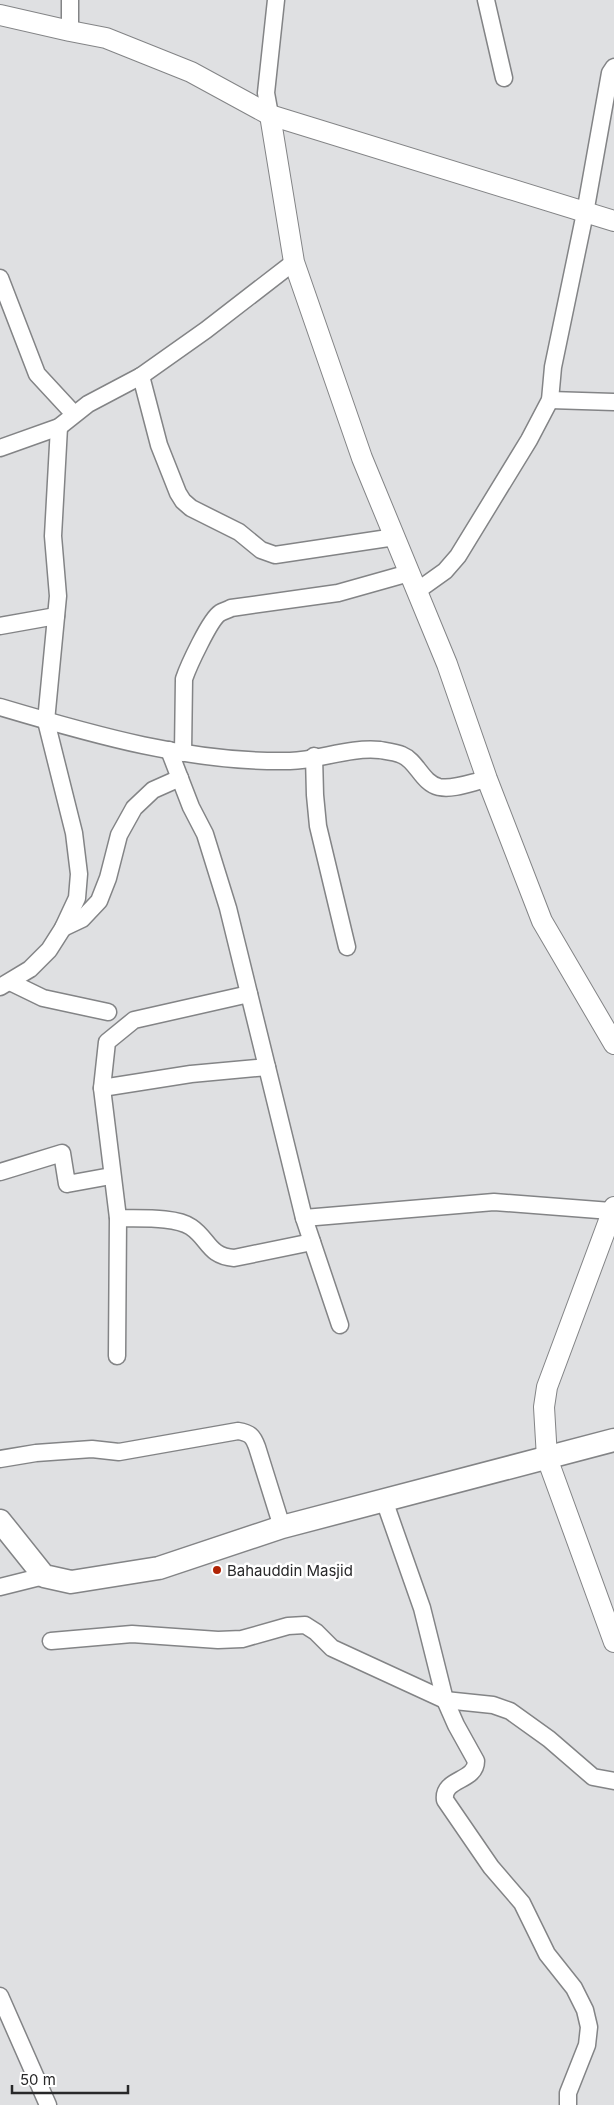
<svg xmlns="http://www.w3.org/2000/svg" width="614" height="2105" font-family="Inter,sans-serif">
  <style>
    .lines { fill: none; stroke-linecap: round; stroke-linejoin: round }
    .minor-casing { stroke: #838486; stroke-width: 19 }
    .tertiary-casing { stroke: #838486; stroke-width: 22 }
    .secondary-casing { stroke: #838486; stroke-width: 25 }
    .minor { stroke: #fff; stroke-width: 16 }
    .tertiary { stroke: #fff; stroke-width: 20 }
    .secondary { stroke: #fff; stroke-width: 22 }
    .poi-dot { fill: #b02305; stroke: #fff; stroke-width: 2 }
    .labels { text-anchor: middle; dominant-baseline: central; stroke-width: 5; stroke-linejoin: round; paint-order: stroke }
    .poi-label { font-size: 15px; fill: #282829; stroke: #fff; text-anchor: start }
  </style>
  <rect width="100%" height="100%" fill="#dfe0e2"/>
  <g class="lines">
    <g class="minor-casing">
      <g id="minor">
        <path d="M486 0 504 78"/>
        <path d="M70 31V0"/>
        <path d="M270 115 266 93 276 0"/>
        <path d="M0 278 37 374 74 414"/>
        <path d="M141 376 159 445 178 493 183 501 191 508 239 532 261 550 275 555 395 537"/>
        <path d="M550 400 614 402"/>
        <path d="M0 448 59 427 88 404 141 376 206 330 294 262"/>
        <path d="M417 591 445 571 458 556 529 440 550 400 553 367 585 213 610 73 614 67"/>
        <path d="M0 626 56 616"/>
        <path d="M0 707C94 735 191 763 290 761 320 760 349 747 380 750 386 751 396 752 402 755 417 761 422 783 439 787 454 790 472 782 487 779"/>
        <path d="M169 750 191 807 205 834 228 908 304 1218 340 1325"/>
        <path d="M183 753 184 679C188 667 210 619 220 613 223 611 228 610 231 608L338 593 409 573"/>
        <path d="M314 756 315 795 318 826 347 947"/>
        <path d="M63 928 82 919 99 901 108 878 119 835 134 808 153 790 180 778"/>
        <path d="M10 982 43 998 108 1012"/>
        <path d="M0 987 30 969 49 950 63 928 77 898 79 874 74 833 46 721 58 596 53 536 59 427"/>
        <path d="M102 1088 191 1074 267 1067"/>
        <path d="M0 1172 62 1153 67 1184 111 1176"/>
        <path d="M118 1218C137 1219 175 1216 191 1227 209 1239 208 1256 234 1258L312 1242"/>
        <path d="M304 1218 494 1202 611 1211"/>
        <path d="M117 1356 118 1218 102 1088 107 1042 134 1020 249 994"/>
        <path d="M0 1459 36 1453 92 1449 119 1452 238 1431C250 1433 253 1436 257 1447L282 1527"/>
        <path d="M384 1500 422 1608 445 1700 456 1725 476 1761C476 1782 442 1778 445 1800L491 1867 522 1903 547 1954 574 1988 585 2010 589 2027 587 2045 568 2093V2105"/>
        <path d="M0 1587 44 1576"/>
        <path d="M51 1641 132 1634 218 1640 242 1639 288 1626 305 1625 316 1632 332 1648 445 1700 493 1705 510 1711 549 1739 593 1777 614 1781"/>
        <path d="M0 1996 48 2105"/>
      </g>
    </g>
    <g class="tertiary-casing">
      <g id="tertiary">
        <path d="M0 15 70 31 106 38 191 72 270 115 614 221"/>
        <path d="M270 115 294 262 362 458 447 664 487 779 542 921 614 1044"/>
        <path d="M614 1207 547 1387 544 1407 547 1458 614 1642"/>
      </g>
    </g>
    <g class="secondary-casing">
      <path id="secondary" d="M0 1521 44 1576 71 1582 159 1568 282 1527 614 1440"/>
    </g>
    <use href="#minor" class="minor"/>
    <use href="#tertiary" class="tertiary"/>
    <use href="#secondary" class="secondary"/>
  </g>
  <circle class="poi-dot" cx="217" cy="1570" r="5"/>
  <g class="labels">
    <g class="poi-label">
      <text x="227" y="1570">Bahauddin Masjid</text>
    </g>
  </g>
  <path d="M12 2085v8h116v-8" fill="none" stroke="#282829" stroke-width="2.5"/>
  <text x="20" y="2085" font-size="15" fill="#282829" stroke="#ffffff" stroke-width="4" paint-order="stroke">50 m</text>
</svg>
